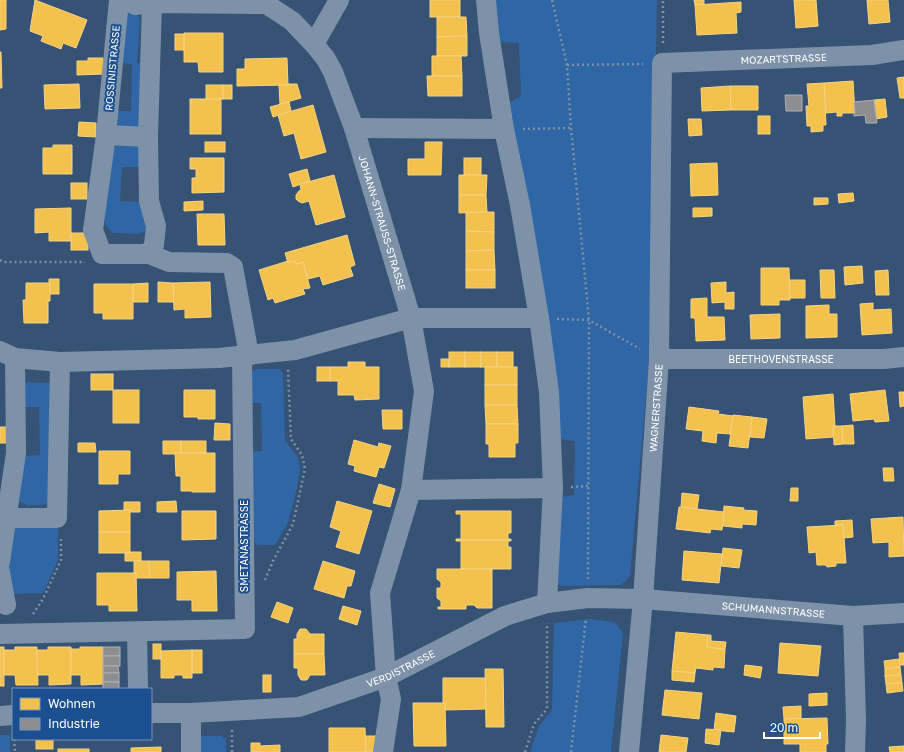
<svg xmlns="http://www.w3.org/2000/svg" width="904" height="752" font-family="'Golos Text',sans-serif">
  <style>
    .green { fill: #2f66a5 }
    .homes { fill: #f2c14e; stroke: #f6d483 }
    .industry { fill: #8d8d92; stroke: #afafb3 }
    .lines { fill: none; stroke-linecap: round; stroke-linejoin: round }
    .path { stroke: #7d92a8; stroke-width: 2.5; stroke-dasharray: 2 3; stroke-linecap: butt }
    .street { stroke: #7d92a8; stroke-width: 20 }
    .labels { text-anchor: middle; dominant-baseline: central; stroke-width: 4; stroke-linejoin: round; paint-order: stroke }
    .street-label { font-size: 10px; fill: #fff; stroke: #1b4f8f }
  </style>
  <rect width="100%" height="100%" fill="#365274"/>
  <g class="green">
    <path d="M490 0H657L651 338 645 407 630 576 621 585 561 586 554 580 561 497 574 495 575 441 558 439 510 102 521 96 519 43 501 42 495 39Z"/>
    <path d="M129 13 136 14 140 18 137 63 143 64 145 122 138 131 119 129 116 121V111H131L132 64 120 63 123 17Z"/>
    <path d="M118 145H139L140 167H122L120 201 141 202 147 229 139 234 113 233 105 224 104 207 110 148Z"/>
    <path d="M257 369H280L283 374 285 440 298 458 300 469 297 488 288 523 275 545H258L251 541 248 452 262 451 261 403H248V373Z"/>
    <path d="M25 382 53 383 49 504 29 506 20 502 19 497 25 456 40 455 39 407H24Z"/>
    <path d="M16 523 55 524 58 528V560L43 593 12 594 7 569 14 528Z"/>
    <path d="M590 619 615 622 623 633 611 752H530L539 726 552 710 554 623Z"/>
    <rect x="0" y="735" width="10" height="17"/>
    <path d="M198 736H221L226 739V752H197Z"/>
  </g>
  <g class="homes">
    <path d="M0 0H6V29L0 30Z"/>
    <path d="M35 0 87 20 76 48 63 43 61 49 41 41 43 36 30 31Z"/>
    <rect x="430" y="0" width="30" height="17"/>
    <path d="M694 0H704V4L695 5Z"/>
    <path d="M794 0H816L818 26 796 28Z"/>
    <path d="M867 0H888L890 22 869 24Z"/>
    <path d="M741 2V12L736 13 737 33 697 35 695 5Z"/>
    <path d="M437 17H466L467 36 437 37Z"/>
    <path d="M184 33H223V72H199L198 62H184Z"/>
    <rect x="175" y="34" width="9" height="16"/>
    <path d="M467 36V56H437V37Z"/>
    <path d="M0 52H1L2 88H0Z"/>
    <path d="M432 56H461L462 76H432Z"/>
    <path d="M88 58H103L104 74 77 75V61H88Z"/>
    <path d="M287 58 288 85 237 86V69H245V59Z"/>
    <path d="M427 76H462V96H428Z"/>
    <path d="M904 77V98H900L897 78Z"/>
    <path d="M853 81 855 113H842V116H837V112L826 113 824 83Z"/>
    <path d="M824 83 826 125H823V131L811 132V126H807L806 106H809L807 84Z"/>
    <path d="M79 84 80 108 45 109 44 85Z"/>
    <path d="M288 84H297L301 98 280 104 279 85H288Z"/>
    <rect x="206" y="85" width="17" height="14"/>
    <rect x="223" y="85" width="9" height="14"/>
    <path d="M730 86H758V110H731Z"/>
    <path d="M730 86 731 110 702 111 701 88Z"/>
    <rect x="190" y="99" width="31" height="35"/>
    <path d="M885 99 887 117 876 119 874 100Z"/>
    <path d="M289 102 291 111 273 117 270 107Z"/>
    <path d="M313 105 326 152 301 159 294 133 284 136 278 115Z"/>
    <rect x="758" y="116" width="12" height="18"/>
    <path d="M688 119H701L702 135 689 136Z"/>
    <path d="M79 122 96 123V137L78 136Z"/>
    <rect x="205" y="142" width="20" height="10"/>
    <path d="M425 142H442L441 175H408V159H425Z"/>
    <path d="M53 145H72V174H43V148H53Z"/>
    <path d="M190 158H224V192L192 193V178H196V169H190Z"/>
    <rect x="464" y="158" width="17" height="17"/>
    <path d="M717 163 718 195 691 196 690 164Z"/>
    <path d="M307 169 310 181 293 187 289 174Z"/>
    <path d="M334 175 345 217 316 225 309 201 302 203 298 201 296 199V195L299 191 301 190 300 184Z"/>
    <path d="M459 175H487L486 195H459Z"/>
    <rect x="71" y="183" width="16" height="16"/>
    <path d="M853 193 854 201 839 203 838 194Z"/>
    <path d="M459 195H486L487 212 459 213Z"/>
    <path d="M814 198H828V204L814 205Z"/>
    <path d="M203 201V210L184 211V202Z"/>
    <path d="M71 208V241H49V232L35 233V209Z"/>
    <path d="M693 208H712V216L693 217Z"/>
    <path d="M487 212H494V232L466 231V213Z"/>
    <path d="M197 214H224L225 245H198Z"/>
    <path d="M466 231 494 232V250L466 251Z"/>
    <rect x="71" y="233" width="17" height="17"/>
    <path d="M347 235 355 265 350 267 353 276 323 285 320 276 308 279 303 262 296 264 295 261 288 263 285 253Z"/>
    <path d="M494 250 495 270H466V251Z"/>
    <path d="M288 261V263L295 261 296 264 303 262 310 288 303 289 305 294 275 303 273 298 268 300 259 270Z"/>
    <path d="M862 266 863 283 845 285 844 267Z"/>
    <path d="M761 268H789L790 300H779V305H761Z"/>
    <rect x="466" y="270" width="29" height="18"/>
    <path d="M820 270H834L835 298H821Z"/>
    <path d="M888 270 889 295H876L875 271Z"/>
    <path d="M49 279H59V294H50V283H49Z"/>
    <path d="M789 280H805V298H790Z"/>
    <path d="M158 282 173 283 174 302H158Z"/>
    <path d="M210 282 211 317 185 318V309L174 310 173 283Z"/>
    <path d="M726 282V293L734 292V309H725V302L712 303 711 283Z"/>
    <path d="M26 283H50V301H48V323H24L23 300H26Z"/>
    <path d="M148 283V302H133V284Z"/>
    <path d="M94 284H133V319H103V313H94Z"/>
    <path d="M707 298V317H724L725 340 696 341 695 318H691V299Z"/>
    <path d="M873 303V310L891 309 892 333 862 335 860 304Z"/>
    <path d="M829 305V314H837V337L806 338V306Z"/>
    <path d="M780 314V338L751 339 750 315Z"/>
    <rect x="449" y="352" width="16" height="15"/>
    <rect x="465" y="352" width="16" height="15"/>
    <rect x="481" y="352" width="16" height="15"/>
    <rect x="497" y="352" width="16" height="15"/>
    <rect x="441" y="359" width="8" height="8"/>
    <path d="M348 362H365V367H379V399L355 400 354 395H338V381H330V367H348Z"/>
    <rect x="317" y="367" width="13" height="14"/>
    <rect x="485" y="367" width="32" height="18"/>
    <rect x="91" y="374" width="22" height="16"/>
    <rect x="485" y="385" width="32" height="20"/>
    <rect x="113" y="390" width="26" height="33"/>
    <path d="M184 390H215V419H198V417H184Z"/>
    <path d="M885 390 889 421 875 422 874 419 853 421 850 394Z"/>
    <path d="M899 392H904V406L900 407Z"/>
    <path d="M833 394 835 426H833L834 437 806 439 803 397Z"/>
    <path d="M485 405H517L518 424H486Z"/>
    <path d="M689 407 719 411 718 414 733 416 730 434 717 433 716 443 702 441 703 431 686 429Z"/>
    <path d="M382 410H402V429H383Z"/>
    <path d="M733 415 752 417 748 448 729 446Z"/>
    <path d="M752 417 767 419 764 438 750 437Z"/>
    <path d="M215 423 230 424V440H214Z"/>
    <path d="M486 424H518V443H515V457H489V444H486Z"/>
    <path d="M853 425 854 444H843L842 426Z"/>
    <path d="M833 426H842L843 444 834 445Z"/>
    <rect x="0" y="427" width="9" height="16"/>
    <path d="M354 440 378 447 379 443 391 446 384 468 379 467 376 477 354 471 355 466 348 464Z"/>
    <path d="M163 441H181V453H175V454H163Z"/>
    <rect x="181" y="441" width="25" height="12"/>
    <path d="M78 443H95L96 452H78Z"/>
    <path d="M99 451H130V474H118V484H99Z"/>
    <path d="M175 453H215V492H192V491H181V476H176Z"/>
    <path d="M883 468H893L894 481H884Z"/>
    <path d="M379 484 395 489 390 507 373 503Z"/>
    <path d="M791 488H798V501H790Z"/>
    <path d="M682 493 699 495 697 509 681 507Z"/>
    <path d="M176 501 177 512H157V502Z"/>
    <path d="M337 501 372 511 359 554 336 547 341 531 330 527Z"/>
    <path d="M124 502H140V512H130V510H124Z"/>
    <path d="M724 506 744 508 743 510 757 511 756 525 742 524V528L723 526Z"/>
    <path d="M679 507 724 512 722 530 711 529 710 533 676 529Z"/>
    <path d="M130 510V532H99V511Z"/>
    <path d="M182 511H216V539L182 540Z"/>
    <path d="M456 511H511V533H508V539H511V540H456V539H461V514H456Z"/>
    <path d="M903 517 904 556 889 557V542L873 543 871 519Z"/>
    <path d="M852 520 853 537 844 538 843 525H835V521Z"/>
    <path d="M843 525 846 563H836V566L827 567 826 565H817L816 552 809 553 807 527Z"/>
    <rect x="99" y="532" width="31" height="21"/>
    <path d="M456 540H511V541H508V547H511V569H461V541H456Z"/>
    <path d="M723 548 742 550 739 568 721 566Z"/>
    <path d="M684 551 722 554 719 583 682 580Z"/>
    <path d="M130 552H141V561H125V553H130Z"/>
    <path d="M134 561H149L150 578H136V573H134Z"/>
    <path d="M149 561H169V578H150Z"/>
    <path d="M323 561 355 571 351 586H347L344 598 314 589Z"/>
    <path d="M437 569H492V608H477L474 605H466V609H438V607H441V601L437 598V588H441V582L437 579Z"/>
    <path d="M216 571 217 611H192V600H177V572Z"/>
    <path d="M97 573H136L137 611H109V605H97Z"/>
    <path d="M277 602 293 608 288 623 271 617Z"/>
    <path d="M343 606 361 611 357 625 339 619Z"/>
    <path d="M300 629H306L310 634H324V654H294V639H297V634Z"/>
    <path d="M676 632 708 635 707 647 725 649 724 668 713 667V670L696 668 695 673 672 671Z"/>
    <path d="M708 635H711V641L726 642 725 649 707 647Z"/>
    <path d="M780 643 821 646 818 676 778 673Z"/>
    <rect x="153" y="644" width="8" height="15"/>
    <rect x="0" y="647" width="4" height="39"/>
    <path d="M15 647H37L38 685H16L15 675H4V650H15Z"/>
    <path d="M48 647H71V684L49 685V675H37V650H48Z"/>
    <path d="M80 647H103L104 684 81 685V675H71V649H80Z"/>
    <rect x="192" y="650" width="10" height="23"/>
    <path d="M192 650V678H183V675H174V678H161V651Z"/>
    <path d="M899 653H904V665H900Z"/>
    <path d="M294 654H324L325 675H310L307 680H301L298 675V668H294Z"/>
    <path d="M899 659 900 667 885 669 884 661Z"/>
    <path d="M745 665 762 667 760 678 744 675Z"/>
    <path d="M900 667 901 675 885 676V669Z"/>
    <path d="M485 669H503L504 727H486Z"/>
    <path d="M672 671 695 673 694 682 672 680Z"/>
    <rect x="263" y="675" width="8" height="17"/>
    <path d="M901 675 902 683 886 684 885 676Z"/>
    <path d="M443 678H485L486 709 445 710V703H443Z"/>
    <path d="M902 683 903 691 887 693 886 684Z"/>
    <path d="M665 690 702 693 699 719 662 715Z"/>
    <path d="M827 693V705L809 706V694Z"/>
    <path d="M413 703H445L446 746H414Z"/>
    <path d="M801 706V718L784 719 783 707Z"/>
    <path d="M716 713 736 716 734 732 714 730Z"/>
    <path d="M827 718 828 744H826V752H800V744H784V719Z"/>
    <path d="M329 728H365L366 752H329Z"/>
    <path d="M706 729 721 730 719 745 705 743Z"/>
    <path d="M661 735 688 738 686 752H659Z"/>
    <path d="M365 736H379L377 752H366Z"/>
    <rect x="36" y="739" width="17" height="10"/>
    <path d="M251 743H260V746L280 745V752H251Z"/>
    <path d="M904 746V752H890L889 747Z"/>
    <path d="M161 747V752H131V748Z"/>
    <rect x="58" y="749" width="31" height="3"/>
  </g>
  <g class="industry">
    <path d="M785 95H802V111H786Z"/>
    <path d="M874 100 877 123H866L865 115 854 116V113H855L854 102Z"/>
    <rect x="103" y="647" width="17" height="9"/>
    <rect x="103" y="656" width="17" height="10"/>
    <path d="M103 666H118L119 673H103Z"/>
    <rect x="103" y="673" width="16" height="9"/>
    <rect x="103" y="682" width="16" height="7"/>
  </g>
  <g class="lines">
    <g class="path">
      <path d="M552 0 567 65 571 128 589 320 588 579"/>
      <path d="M663 43V0"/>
      <path d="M567 65 643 64"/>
      <path d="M523 129 571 128"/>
      <path d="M0 260 4 262H85"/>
      <path d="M557 319 589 320 640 349"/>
      <path d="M571 487 588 486"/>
      <path d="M265 580 273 561 293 524 305 469 302 455 291 439 288 369"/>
      <path d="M33 614 43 599 61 560V536"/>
      <path d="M14 739 15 752"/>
      <path d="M232 752V729"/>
      <path d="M525 752 534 724 547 709V623"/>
      <path d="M571 752 586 618"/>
    </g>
    <g class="street">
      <path d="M119 0 106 135 93 230 102 254H149L154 245 156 226 149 201 148 137 152 3"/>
      <path id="s1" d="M124 0 135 5 152 3 266 4 292 21 314 44 326 59 333 72 354 128 411 318 424 391 411 490 380 593 386 677 391 699 383 752"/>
      <path d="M486 0 489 33 504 129 520 205 539 318 549 392 553 488 547 603"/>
      <path d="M314 44 339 0"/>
      <path d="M354 128 504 129"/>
      <path d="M106 135 148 137"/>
      <path d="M149 254 169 262 227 263 233 267 249 355"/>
      <path d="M0 351 15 358 60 362 219 358 295 350 411 318H539"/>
      <path id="s2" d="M659 359H884L904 357"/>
      <path d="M411 490 553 488"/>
      <path d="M7 518H57L60 362"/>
      <path d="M0 562 16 453 15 358"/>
      <path d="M0 572 6 605"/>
      <path d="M853 616 856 720 855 752"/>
      <path d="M137 632 138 689"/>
      <path d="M0 634 245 629 242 356"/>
      <path id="s3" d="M151 713H191L299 707 386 677 505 616 547 603 588 598 643 599 853 616 904 613"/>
      <path d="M0 716 13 715"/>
      <path d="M191 752V713"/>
      <path id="s4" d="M629 752 643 599 659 359 662 63 872 55 904 50"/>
    </g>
  </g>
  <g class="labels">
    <g class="street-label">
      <text stroke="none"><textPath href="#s4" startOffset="812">MOZARTSTRASSE</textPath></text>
      <text transform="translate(112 68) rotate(-85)">ROSSINISTRASSE</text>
      <text stroke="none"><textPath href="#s1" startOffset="399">JOHANN-STRAUSS-STRASSE</textPath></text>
      <text stroke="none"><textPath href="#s2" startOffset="122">BEETHOVENSTRASSE</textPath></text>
      <text stroke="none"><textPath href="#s4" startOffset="345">WAGNERSTRASSE</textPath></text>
      <text transform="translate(244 546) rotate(-90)">SMETANASTRASSE</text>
      <text stroke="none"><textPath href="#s3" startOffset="645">SCHUMANNSTRASSE</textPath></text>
      <text stroke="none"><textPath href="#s3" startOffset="257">VERDISTRASSE</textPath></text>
    </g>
  </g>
  <rect x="12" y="688" width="140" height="52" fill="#1b4f8f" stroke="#7695bc"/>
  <rect x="20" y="698" width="20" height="12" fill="#f2c14e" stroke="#7695bc"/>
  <text x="48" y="708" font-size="12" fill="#ffffff">Wohnen</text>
  <rect x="20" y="718" width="20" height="12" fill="#8d8d92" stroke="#7695bc"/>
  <text x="48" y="728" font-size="12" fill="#ffffff">Industrie</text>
  <path d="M764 732v6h56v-6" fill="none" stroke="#ffffff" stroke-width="2"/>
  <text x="770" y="732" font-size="12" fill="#ffffff" stroke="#1b4f8f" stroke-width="3" paint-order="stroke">20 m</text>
</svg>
